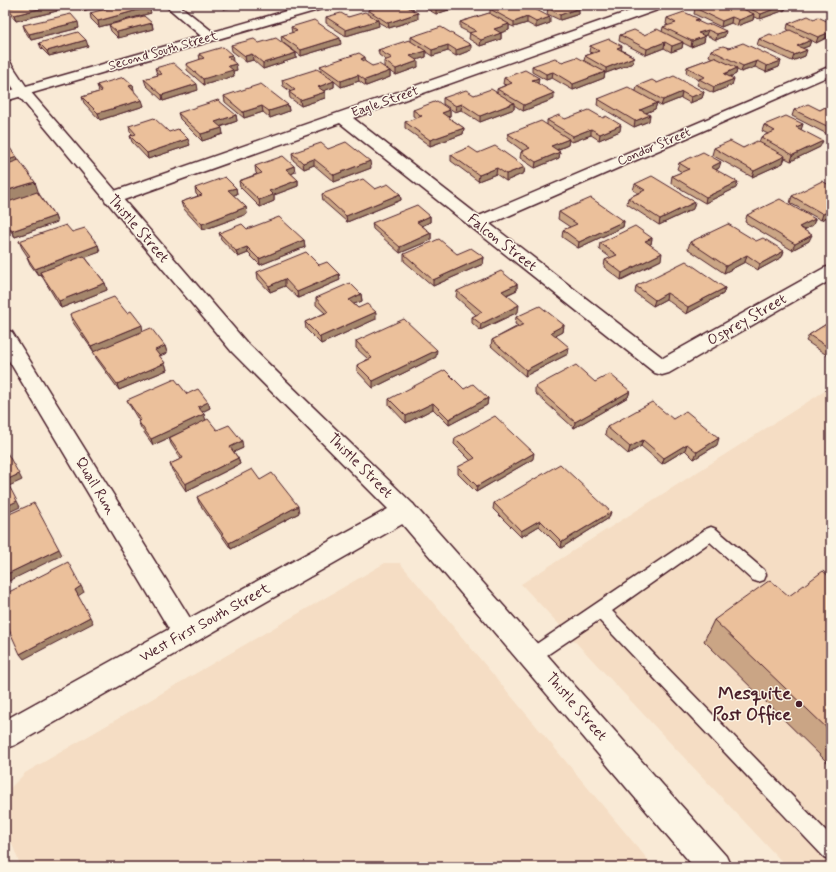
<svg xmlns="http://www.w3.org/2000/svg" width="836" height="872" font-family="Mynerve,sans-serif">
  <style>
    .built { fill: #f5ddc4 }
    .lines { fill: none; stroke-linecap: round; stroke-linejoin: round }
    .lane-casing { stroke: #4a1f2b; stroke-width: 3 }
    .street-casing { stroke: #4a1f2b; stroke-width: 3 }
    .secondary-casing { stroke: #4a1f2b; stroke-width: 3 }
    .lane { fill: #fcf5e5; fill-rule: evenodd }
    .street { fill: #fcf5e5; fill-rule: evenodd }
    .secondary { fill: #fcf5e5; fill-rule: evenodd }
    .wall { fill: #caa585; stroke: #4a1f2b }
    .shaded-wall { fill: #a4866c; stroke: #4a1f2b }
    .building { fill: #ebc09b; stroke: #4a1f2b }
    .poi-dot { fill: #4a1f2b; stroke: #fcf5e5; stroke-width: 1.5 }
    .labels { text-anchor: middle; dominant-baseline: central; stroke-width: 3; stroke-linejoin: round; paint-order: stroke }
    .far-street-label { font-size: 13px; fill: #4a1f2b; stroke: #fcf5e5 }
    .street-label { font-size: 15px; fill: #4a1f2b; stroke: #fcf5e5 }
    .near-poi-label { font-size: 18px; font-weight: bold; fill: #4a1f2b; stroke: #fcf5e5; text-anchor: end }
  </style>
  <rect width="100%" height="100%" fill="#f9ead6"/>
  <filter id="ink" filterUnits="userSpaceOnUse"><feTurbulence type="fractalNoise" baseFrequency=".025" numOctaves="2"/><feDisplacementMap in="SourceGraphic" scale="8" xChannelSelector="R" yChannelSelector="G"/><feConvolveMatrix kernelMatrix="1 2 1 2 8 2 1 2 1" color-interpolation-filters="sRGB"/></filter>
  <g filter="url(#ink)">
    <g class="built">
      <path d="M831 387V867H787L521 584Z"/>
      <path d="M385 563H400L654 867H21L5 826V810L9 808 10 788 25 773Z"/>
    </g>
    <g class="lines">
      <g class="lane-casing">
        <path id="lane" d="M711 527 716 529 764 570 766 575 764 580 758 582 752 580 710 542 612 611 831 836V860L824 857 599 620 538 661 532 664 526 661 523 656 526 651 706 529Z"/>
      </g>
      <g class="street-casing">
        <g id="street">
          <path d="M165 5H179L213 32 307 5H327L325 8 5 101V92L201 36Z"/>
          <path d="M647 5H665L663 8 353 118 479 216 831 66V75L490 224 663 358 824 268 831 266V280L669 373 662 375 655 373 340 123 118 202 112 203 106 202 104 198 106 194Z"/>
          <path d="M5 330 12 332 190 618 397 504 405 502 413 504 417 511 413 518 15 745 5 749V720L169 629 5 354Z"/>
        </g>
      </g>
      <g class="secondary-casing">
        <path id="secondary" d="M5 61 10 62 28 89 246 342 413 504 726 856 731 867H694L397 518 232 352 18 95 5 76Z"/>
      </g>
      <use href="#lane" class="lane"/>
      <use href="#street" class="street"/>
      <use href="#secondary" class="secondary"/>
    </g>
    <g class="wall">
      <path d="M56 5 57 11 16 21 10 14 8 8Z"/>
      <path d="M76 5H105L82 11Z"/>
      <path d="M219 5H239L224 9Z"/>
      <path d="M376 5H413V10L418 19 389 28 378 22 379 26 346 36 326 23V17H348L368 14V10L377 7Z"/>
      <path d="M420 5H464L436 14Z"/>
      <path d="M541 5H585L578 8 579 14 560 20 547 14 548 8Z"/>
      <path d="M724 5H786L785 10 760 19 754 17 753 20 737 26 731 23 721 27 694 14 695 8 721 6Z"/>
      <path d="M490 9 550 23 536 28 527 23 514 27 509 25V30L500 33H501V39L480 46 469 39 470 33 460 28V22L490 13Z"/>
      <path d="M90 13H151L99 27 91 19Z"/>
      <path d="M667 18 699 19 698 22 725 36 716 40 706 35 704 36H705L704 42 691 47 683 43 682 48 671 52 664 48 646 55 619 41 620 35H644L662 32 663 27 668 25 666 24Z"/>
      <path d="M814 19 831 23V41L826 38 816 43 811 40 809 46 803 48 805 56 792 61 757 45 759 39 775 36 790 31 787 29 788 24Z"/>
      <path d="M152 23 153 29 118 38 111 31 109 25Z"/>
      <path d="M23 25 79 28 31 40 25 31Z"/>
      <path d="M291 27 341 44 301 56 282 42 281 36 292 33Z"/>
      <path d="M411 37 471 50 456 56 448 51 432 56 426 52V57L416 60 418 67 396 75 384 67V61L386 60 379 55 378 50 411 41Z"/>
      <path d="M39 43 88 46 49 56 41 48Z"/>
      <path d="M231 45 296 53V58L263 69 253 60 246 62 232 51Z"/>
      <path d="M590 46 622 50 634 57 633 63 606 73H605L604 78 573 90 552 78 546 80 532 72V66L562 62 584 61 585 56 592 53 589 52Z"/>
      <path d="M729 48 781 61 779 67 766 72 755 67 741 72 737 70 736 74 730 77 732 85 713 93 697 85 699 80 686 73 687 67 712 58 709 56 711 50Z"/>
      <path d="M199 54 233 61H232L237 70 233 71 234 76 204 85 187 70 186 64 200 60Z"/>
      <path d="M320 66H372L390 71V77L366 86 359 81 341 87 334 81V87L323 91 325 98 301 106 290 98 289 92 290 91 283 86 282 80 321 71Z"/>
      <path d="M155 68 198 90 163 101 146 85 144 79 158 75 157 74Z"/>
      <path d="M504 78 538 84 554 99 523 111 514 105V109L480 122 461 110 455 112 443 104V98L497 93V89L506 85 503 84Z"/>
      <path d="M657 83 704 92 702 98 690 103 681 98 661 106 657 103 655 109 646 113 649 121 634 127 597 105 598 99 636 91 637 86Z"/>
      <path d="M97 85H133L134 91 144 106 100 120 84 103 82 97 99 92Z"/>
      <path d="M224 96 288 105 289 111 270 118 263 112 244 118 225 102Z"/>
      <path d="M831 104V134L829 135 792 116 794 110H820Z"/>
      <path d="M413 110H450V116L448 117 464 128 463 134 430 146 405 128V122L416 118 413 116Z"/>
      <path d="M178 113 236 115 237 121 221 127 223 134 202 141 180 119Z"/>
      <path d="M565 119 620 131 599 140 591 135 572 142 568 140V145L557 150 560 152 559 158 535 168 520 158 521 152 523 151 508 140V134L547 125V120Z"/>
      <path d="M803 124 801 129 820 147 791 161 785 158 783 163 752 177 712 155 714 148H743L759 142 761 137 768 134 762 131 764 125Z"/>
      <path d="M129 126 169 132 190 145 148 159 132 142 130 136 133 135 130 132Z"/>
      <path d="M5 142 18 160 39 194 55 216 57 222 15 237 5 223Z"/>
      <path d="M328 149 371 168 334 182 314 165 304 169 293 160 292 153Z"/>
      <path d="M478 153 525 167 524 173 506 181 496 174 478 181 451 161V155Z"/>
      <path d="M679 163 719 168 716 170 736 188 705 203 671 183 672 176 682 172 677 169Z"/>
      <path d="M255 166H294L295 172 291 174 298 180V186L274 195V201L260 207 240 187 239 181 257 174 256 173Z"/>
      <path d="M635 184 693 209 659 225 627 204 628 198 638 193 633 190Z"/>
      <path d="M195 188H236L237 194 233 195 246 207 247 214 203 230 183 208 181 202 198 196 196 194Z"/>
      <path d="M375 189 400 194 401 200 347 222 323 201 322 194Z"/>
      <path d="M792 196 831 215 821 220 790 203Z"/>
      <path d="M559 212 624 221 623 227 578 248 562 237 563 230 570 227 558 219Z"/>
      <path d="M747 215 815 219 813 225 804 230 809 241 792 250 745 222Z"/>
      <path d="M430 216V222L422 226 431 233V240L400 253 373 229 372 223Z"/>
      <path d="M247 229 304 240 305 247 260 265 248 253 238 257 221 239 219 233Z"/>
      <path d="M72 232 98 245 100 252 85 257 105 283 107 290 61 308 43 278 41 274 38 275 30 264 27 257H28L22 248 19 241Z"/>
      <path d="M652 238 651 244 650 245 661 260 621 280 604 267 605 260 611 258 599 249 600 243Z"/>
      <path d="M690 242 782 257 758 270 745 262 724 273 688 249Z"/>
      <path d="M404 254H457L484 257 483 264 433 286 404 261Z"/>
      <path d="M319 265 339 274 340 280 298 298 285 286 270 292 258 279 257 272Z"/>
      <path d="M517 284V290L507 295 518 312 480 330 472 323V317L476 315 456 297 457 291Z"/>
      <path d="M636 286 725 288 723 294 686 314 666 299 653 306 635 293Z"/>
      <path d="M361 294 362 301 354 304 358 308 376 319 321 344 306 329 305 322 325 313 316 305V298Z"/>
      <path d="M127 313 143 331 165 346 167 353 159 356 165 363 167 370 119 390 96 358 94 352 72 321 70 314Z"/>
      <path d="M516 317 564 325 563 332 555 336 568 354 525 376 491 346 492 340 518 326 515 324Z"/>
      <path d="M831 321V358L806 341 809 335Z"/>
      <path d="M356 341 436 357 373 388 357 371V365L368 359 356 348Z"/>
      <path d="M595 382 630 391 628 397 574 428 535 393V387Z"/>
      <path d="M464 389 488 398 487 405 449 425 433 409 406 423 389 405V399Z"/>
      <path d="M187 394 208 402 210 408 202 412 204 414 205 421 217 430 243 448 234 452 238 458 240 464 186 491 172 470 170 464 181 459 171 444 169 438 186 430 153 445 141 428 138 421H139L130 406 127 400Z"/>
      <path d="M673 419 717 445 694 459 685 450 662 464 641 446 628 454 605 434 607 427Z"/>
      <path d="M455 438 533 459 476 492 458 474V467L471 461 454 444Z"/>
      <path d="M260 480 299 513 231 549 199 503 197 497Z"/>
      <path d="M494 503 609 518 561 548 539 526 521 537 493 509Z"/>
      <path d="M831 578V766L704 641 714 620 789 596Z"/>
    </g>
    <g class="shaded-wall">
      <path d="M56 5 57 11 16 21 14 15Z"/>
      <path d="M81 5H105L82 11Z"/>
      <path d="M223 5H239L224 9Z"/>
      <path d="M409 5H413V10L406 6Z"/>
      <path d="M447 5H464L436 14V9Z"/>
      <path d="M572 5H585L571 10Z"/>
      <path d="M784 5H786L785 10 760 19 761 14Z"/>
      <path d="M149 7 151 13 99 27 98 21Z"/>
      <path d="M579 8V14L560 20V15Z"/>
      <path d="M418 13V19L389 28 388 23Z"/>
      <path d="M754 14 753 20 737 26 739 20Z"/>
      <path d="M527 17V23L514 27V22Z"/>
      <path d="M550 17V23L536 28V22Z"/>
      <path d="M732 17 731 23 721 27 722 21Z"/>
      <path d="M378 20 379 26 346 36V30Z"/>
      <path d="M78 22 79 28 31 40 29 34Z"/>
      <path d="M152 23 153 29 118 38 117 32Z"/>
      <path d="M509 24V30L494 35V29Z"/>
      <path d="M708 30 706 35 697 39 698 33Z"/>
      <path d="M726 31 725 36 716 40 717 34Z"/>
      <path d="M501 33V39L480 46 481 40Z"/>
      <path d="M828 33 826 38 816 43 818 37Z"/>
      <path d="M705 36 704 42 691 47 692 41Z"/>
      <path d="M340 38 341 44 301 56V50Z"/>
      <path d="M86 40 88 46 49 56 47 51Z"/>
      <path d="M811 40 809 46 795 51 797 46Z"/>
      <path d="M665 42 664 48 646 55 647 49Z"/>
      <path d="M683 42 682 48 671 52 672 46Z"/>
      <path d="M448 45V51L432 56V50Z"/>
      <path d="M471 45V50L456 56V50Z"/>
      <path d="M622 46 621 52 617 48Z"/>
      <path d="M807 50 805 56 792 61 794 55Z"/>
      <path d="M426 51V57L410 62V56Z"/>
      <path d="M296 53V58L263 69V63Z"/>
      <path d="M252 54 253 60 246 62 245 56Z"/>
      <path d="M232 55 233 61 228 62 227 56Z"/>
      <path d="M365 57 366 63 361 59Z"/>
      <path d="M634 57 633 63 606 73V68Z"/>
      <path d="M418 61V67L396 75V69Z"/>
      <path d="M757 61 755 67 741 72 743 66Z"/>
      <path d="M781 61 779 67 766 72 767 66Z"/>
      <path d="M236 64 237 70 233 71 234 76 204 85 203 79 228 66Z"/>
      <path d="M737 68 736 74 722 80 724 74Z"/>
      <path d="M390 71V77L366 86 365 80Z"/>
      <path d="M553 72 552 78 546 80V74Z"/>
      <path d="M605 72 604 78 573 90V84Z"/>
      <path d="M358 75 359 81 341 87V81Z"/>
      <path d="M539 78 538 84 532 80Z"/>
      <path d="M734 79 732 85 713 93 714 87Z"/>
      <path d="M334 81V87L318 93V87Z"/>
      <path d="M197 84 198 90 163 101 162 95Z"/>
      <path d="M133 85 134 91 129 86Z"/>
      <path d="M325 92V98L301 106 300 100Z"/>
      <path d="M682 92 681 98 661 106 663 100Z"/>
      <path d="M704 92 702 98 690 103 691 97Z"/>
      <path d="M554 93V99L523 111 524 105Z"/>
      <path d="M142 100 144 106 100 120 98 113Z"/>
      <path d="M514 103V109L480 122V116Z"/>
      <path d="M657 103 655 109 639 116 640 110Z"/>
      <path d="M462 104 461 110 455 112 456 106Z"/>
      <path d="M288 105 289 111 270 118 269 111Z"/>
      <path d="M262 106 263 112 244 118 243 112Z"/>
      <path d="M450 110V116L442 119V113Z"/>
      <path d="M236 115 237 121 216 128 215 122Z"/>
      <path d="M650 115 649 121 634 127 635 121Z"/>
      <path d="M803 124 801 130 796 127Z"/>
      <path d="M621 125 620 131 599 140 600 134Z"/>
      <path d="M222 128 223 134 202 141 201 134Z"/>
      <path d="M464 128 463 134 430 146V140Z"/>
      <path d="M591 129V135L572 142 573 136Z"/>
      <path d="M831 129V134L829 135Z"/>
      <path d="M188 139 190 145 148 159 147 153Z"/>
      <path d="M569 139 568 145 551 152V146Z"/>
      <path d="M823 141 820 147 791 161 793 155Z"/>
      <path d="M560 152 559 158 535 168 536 162Z"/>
      <path d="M785 156 783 163 752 177 754 171Z"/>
      <path d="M17 157 19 164 5 168V161Z"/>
      <path d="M314 159V165L304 169 303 163Z"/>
      <path d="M370 161 371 168 334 182V175Z"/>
      <path d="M721 162 719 168 709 173 711 167Z"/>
      <path d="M294 166 295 172 287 176 286 169Z"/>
      <path d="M525 167 524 173 506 181V174Z"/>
      <path d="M497 168 496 174 478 181 479 175Z"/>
      <path d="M298 180V186L274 195V201L260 207 259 200 269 191Z"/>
      <path d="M35 182 39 194 5 205V191Z"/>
      <path d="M738 182 736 188 705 203 706 197Z"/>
      <path d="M236 188 237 194 229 197 228 190Z"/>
      <path d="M400 194 401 200 347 222 346 216Z"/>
      <path d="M695 202 693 209 659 225 660 219Z"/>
      <path d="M246 207 247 214 203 230 202 224Z"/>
      <path d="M831 210V215L821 220 823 214Z"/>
      <path d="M55 216 57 222 15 237 12 231Z"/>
      <path d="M430 216V222L417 228V222Z"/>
      <path d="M815 219 813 225 797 234 799 227Z"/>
      <path d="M624 221 623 227 578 248 579 242Z"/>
      <path d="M431 233V240L400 253V247Z"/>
      <path d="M812 235 809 241 792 250 795 244Z"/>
      <path d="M652 238 651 244 644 248 645 241Z"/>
      <path d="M304 240 305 247 260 265 259 259Z"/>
      <path d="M98 245 100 252 41 274 40 272 41 274 38 275 35 269Z"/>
      <path d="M247 247 248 253 238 257 236 251Z"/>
      <path d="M784 251 782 257 758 270 760 264Z"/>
      <path d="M662 253 661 260 621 280 622 273Z"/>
      <path d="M747 255 745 262 724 273 726 266Z"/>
      <path d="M484 257 483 264 433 286V280Z"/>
      <path d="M339 274 340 280 298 298 297 292Z"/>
      <path d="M285 279V286L270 292 269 286Z"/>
      <path d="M105 283 107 290 61 308 59 301Z"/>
      <path d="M517 284V290L501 297 502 291Z"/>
      <path d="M725 288 723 294 686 314 688 307Z"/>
      <path d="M667 293 666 299 653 306 655 300Z"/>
      <path d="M361 294 362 301 349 306V300Z"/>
      <path d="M519 305 518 312 480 330 481 324Z"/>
      <path d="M376 312V319L321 344 320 337Z"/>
      <path d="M142 325 143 332 94 352 91 346Z"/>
      <path d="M564 325 563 332 550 339 551 332Z"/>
      <path d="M165 346 167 353 157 357 155 350Z"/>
      <path d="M569 347 568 354 525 376 526 370Z"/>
      <path d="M437 350 436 357 373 388V381Z"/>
      <path d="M165 363 167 370 119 390 117 384Z"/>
      <path d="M630 391 628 397 574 428 575 422Z"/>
      <path d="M488 398 487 405 449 425V419Z"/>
      <path d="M208 402 210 408 200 413 198 407Z"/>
      <path d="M433 403V409L406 423V416Z"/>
      <path d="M204 414 206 421 153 445 151 439Z"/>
      <path d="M719 438 717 445 694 459 697 452Z"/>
      <path d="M643 440 641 446 628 454 630 447Z"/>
      <path d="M242 441 243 448 232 453 230 447Z"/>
      <path d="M687 444 685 450 662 464 664 458Z"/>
      <path d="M534 453 533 459 476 492 477 486Z"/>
      <path d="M238 458 240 464 186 491 185 484Z"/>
      <path d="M19 474 22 480 9 486 6 480Z"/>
      <path d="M17 501 20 507 5 514V507Z"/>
      <path d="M298 506 299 513 231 549 229 543Z"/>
      <path d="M611 512 609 518 561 548 562 542Z"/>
      <path d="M540 520 539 526 521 537V531Z"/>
      <path d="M59 549 62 555 5 583V575Z"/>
      <path d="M81 586 84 592 78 596 75 590Z"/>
      <path d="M90 617 93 623 24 659 20 654Z"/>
    </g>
    <g class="building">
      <path d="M21 5H56L14 15 8 8Z"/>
      <path d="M121 5H147L149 7 98 21 90 13Z"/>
      <path d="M382 5H409L406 6 418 13 388 23 368 10Z"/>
      <path d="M430 5H447L436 9Z"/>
      <path d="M501 5H512L513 6 516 5H527L550 17 536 22 527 17 514 22 490 9Z"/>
      <path d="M553 5H573L579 8 560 15 548 8 554 6Z"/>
      <path d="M704 5H718L721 6 724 5H734L754 14 739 20 732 17 722 21 695 8Z"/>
      <path d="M742 5H784L761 14Z"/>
      <path d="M365 12 378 20 346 30 326 17 341 13 348 17Z"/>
      <path d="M684 12 699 19 695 20 706 25 711 24 726 31 717 34 708 30 698 33 705 36 692 41 663 27 676 23 667 18Z"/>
      <path d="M489 13 509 24 494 29 501 33 481 40 469 33 476 31 460 22Z"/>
      <path d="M71 14 78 22 29 34 23 25Z"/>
      <path d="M144 16 152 23 117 32 109 25Z"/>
      <path d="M808 16 814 19 818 17 831 23V34L828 33 818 37 788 24Z"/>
      <path d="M314 20 340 38 301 50 281 36 297 31 291 27Z"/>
      <path d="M441 27 471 45 456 50 448 45 432 50 411 37Z"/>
      <path d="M657 29 683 42 672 46 665 42 647 49 620 35 634 30 644 35Z"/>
      <path d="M790 30 811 40 797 46 807 50 794 55 759 39 770 34 775 36Z"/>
      <path d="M78 32 86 40 47 51 39 43Z"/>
      <path d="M276 38 296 53 263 63 252 54 245 56 231 45 254 39 259 43Z"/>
      <path d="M609 39 622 46 617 48 634 57 606 68 585 56 599 51 590 46Z"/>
      <path d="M409 40 426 51 410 56 418 61 396 69 384 61 392 58 378 50Z"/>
      <path d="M743 43 781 61 767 66 757 61 743 66 711 50 723 46 729 48Z"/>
      <path d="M223 47 232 55 227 56 236 64 228 66 233 70 203 79 186 64 204 58 199 54Z"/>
      <path d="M359 53 365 57 361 59 372 66 379 64 390 71 365 80 358 75 341 81 320 66Z"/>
      <path d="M577 57 605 72 573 84 553 72 546 74 532 66 555 58 562 62Z"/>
      <path d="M714 57 737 68 724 74 734 79 714 87 699 79 705 77 687 67Z"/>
      <path d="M173 63 197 84 162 95 144 79 162 74 155 68Z"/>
      <path d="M317 69 334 81 318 87 325 92 300 100 289 92 295 90 282 80Z"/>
      <path d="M525 70 539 78 532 80 554 93 524 105 497 89 512 83 504 78Z"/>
      <path d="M674 76 704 92 691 97 682 92 663 100 637 86 652 80 657 83Z"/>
      <path d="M124 77 133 85 129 86 142 100 98 113 82 97 102 91 97 85Z"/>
      <path d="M261 84 288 105 269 111 262 106 243 112 224 96Z"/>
      <path d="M628 87 657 103 640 110 650 115 635 121 598 99Z"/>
      <path d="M491 89 514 103 480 116 462 104 456 106 443 98 466 90 474 95Z"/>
      <path d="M218 100 236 115 215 122 222 128 201 134 178 113Z"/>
      <path d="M437 101 450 110 442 113 464 128 430 140 405 122 422 116 413 110Z"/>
      <path d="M808 104 820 110 831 104V128L794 110Z"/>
      <path d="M589 110 603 118 606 116 621 125 600 134 591 129 573 136 547 120 559 115 565 119Z"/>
      <path d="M786 116 803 124 796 127 823 141 793 155 761 137 775 131 764 125Z"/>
      <path d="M154 118 169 132 178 129 188 139 147 153 130 136 136 134 129 126Z"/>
      <path d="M541 121 569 139 551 146 560 152 536 162 521 152 530 148 508 134Z"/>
      <path d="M730 141 743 148 757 141 785 156 754 171 714 148Z"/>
      <path d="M5 142 17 157 5 161Z"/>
      <path d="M346 142 370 161 334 175 314 159 303 163 292 153 321 143 328 149Z"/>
      <path d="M495 146 525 167 506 174 497 168 479 175 451 155 469 147 478 153Z"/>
      <path d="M703 152 721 162 711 167 738 182 706 197 672 176 689 169 679 163Z"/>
      <path d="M283 156 294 166 286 169 298 180 269 191 273 195 259 200 239 181 262 173 255 166Z"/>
      <path d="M19 160 35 182 5 191V165Z"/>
      <path d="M652 176 695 202 660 219 628 198 645 190 635 184Z"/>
      <path d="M225 177 236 188 228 190 246 207 202 224 181 202 202 195 195 188Z"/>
      <path d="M363 179 375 189 388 184 400 194 346 216 322 194Z"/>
      <path d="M822 181 831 186V210L823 214 792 196Z"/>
      <path d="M37 192 55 216 12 231 5 221V203Z"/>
      <path d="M591 198 624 221 579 242 563 230 577 224 559 212Z"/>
      <path d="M780 199 815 219 799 227 812 235 795 244 747 215Z"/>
      <path d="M417 205 430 216 417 222 431 233 400 247 372 223Z"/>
      <path d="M279 217 304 240 259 259 247 247 236 251 219 233 242 224 247 229Z"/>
      <path d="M728 224 756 241 763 238 784 251 760 264 747 255 726 266 690 242Z"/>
      <path d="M66 225 72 232 85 228 98 245 35 269 27 257 30 256 19 241Z"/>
      <path d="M635 226 652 238 645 241 662 253 622 273 605 260 617 255 600 243Z"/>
      <path d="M439 239 457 254 471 248 484 257 433 280 404 254Z"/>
      <path d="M306 252 319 265 327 262 339 274 297 292 285 279 269 286 257 272Z"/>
      <path d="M84 256 105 283 59 301 40 272Z"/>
      <path d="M686 261 725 288 688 307 667 293 655 300 636 286Z"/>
      <path d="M501 271 517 284 502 291 519 305 481 324 472 317 482 312 457 291Z"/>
      <path d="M350 283 361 294 349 300 358 308 367 304 376 312 320 337 305 322 328 312 316 298Z"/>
      <path d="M114 297 127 313 131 311 142 325 91 346 70 314Z"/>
      <path d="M540 306 564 325 551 332 569 347 526 370 492 340 524 324 516 317Z"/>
      <path d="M404 319 437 350 373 381 357 365 372 358 356 341Z"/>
      <path d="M831 321V349L809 335Z"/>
      <path d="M151 328 165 346 155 350 165 363 117 384 93 352Z"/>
      <path d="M576 365 595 382 610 374 630 391 575 422 535 387Z"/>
      <path d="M445 370 464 389 473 384 488 398 449 419 433 403 406 416 389 399Z"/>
      <path d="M175 379 187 394 198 389 208 402 198 407 204 414 151 439 138 421 141 420 127 400Z"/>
      <path d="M652 402 673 419 686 411 719 438 697 452 687 444 664 458 643 440 630 447 607 427Z"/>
      <path d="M495 416 534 453 477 486 458 467 475 458 455 438Z"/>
      <path d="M208 419 217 430 229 425 242 441 230 447 238 458 185 484 170 464 183 458 169 438Z"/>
      <path d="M5 449 19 474 6 480 17 501 5 507Z"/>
      <path d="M560 464 611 512 562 542 540 520 521 531 494 503Z"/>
      <path d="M252 469 260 480 272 473 298 506 229 543 197 497Z"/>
      <path d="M34 503 59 549 5 575V516Z"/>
      <path d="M68 562 81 586 75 590 90 617 20 654 5 621V594Z"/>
      <path d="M823 571 831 578V732L714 620 770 580 789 596Z"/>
    </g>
  </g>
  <circle class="poi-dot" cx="799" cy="704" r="4"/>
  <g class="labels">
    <g class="far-street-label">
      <text transform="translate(163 51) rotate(-16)">Second South Street</text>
      <text transform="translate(385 102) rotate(-19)">Eagle Street</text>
      <text transform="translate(654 147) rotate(-23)">Condor Street</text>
    </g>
    <g class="street-label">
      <text transform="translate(138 229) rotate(49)">Thistle Street</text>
      <text transform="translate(502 243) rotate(38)">Falcon Street</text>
      <text transform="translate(747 320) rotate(-30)">Osprey Street</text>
      <text transform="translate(360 466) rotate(45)">Thistle Street</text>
      <text transform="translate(95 486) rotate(59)">Quail Run</text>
      <text transform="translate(205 623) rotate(-29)">West First South Street</text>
      <text transform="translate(576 707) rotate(49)">Thistle Street</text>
    </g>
    <g class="near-poi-label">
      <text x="791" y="694">Mesquite<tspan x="791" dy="21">Post Office</tspan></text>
    </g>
  </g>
  <rect width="836" height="872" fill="none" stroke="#fcf5e5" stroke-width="20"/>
  <rect x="10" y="10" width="816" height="852" fill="none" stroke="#4a1f2b" stroke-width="1.5" filter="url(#ink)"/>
</svg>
